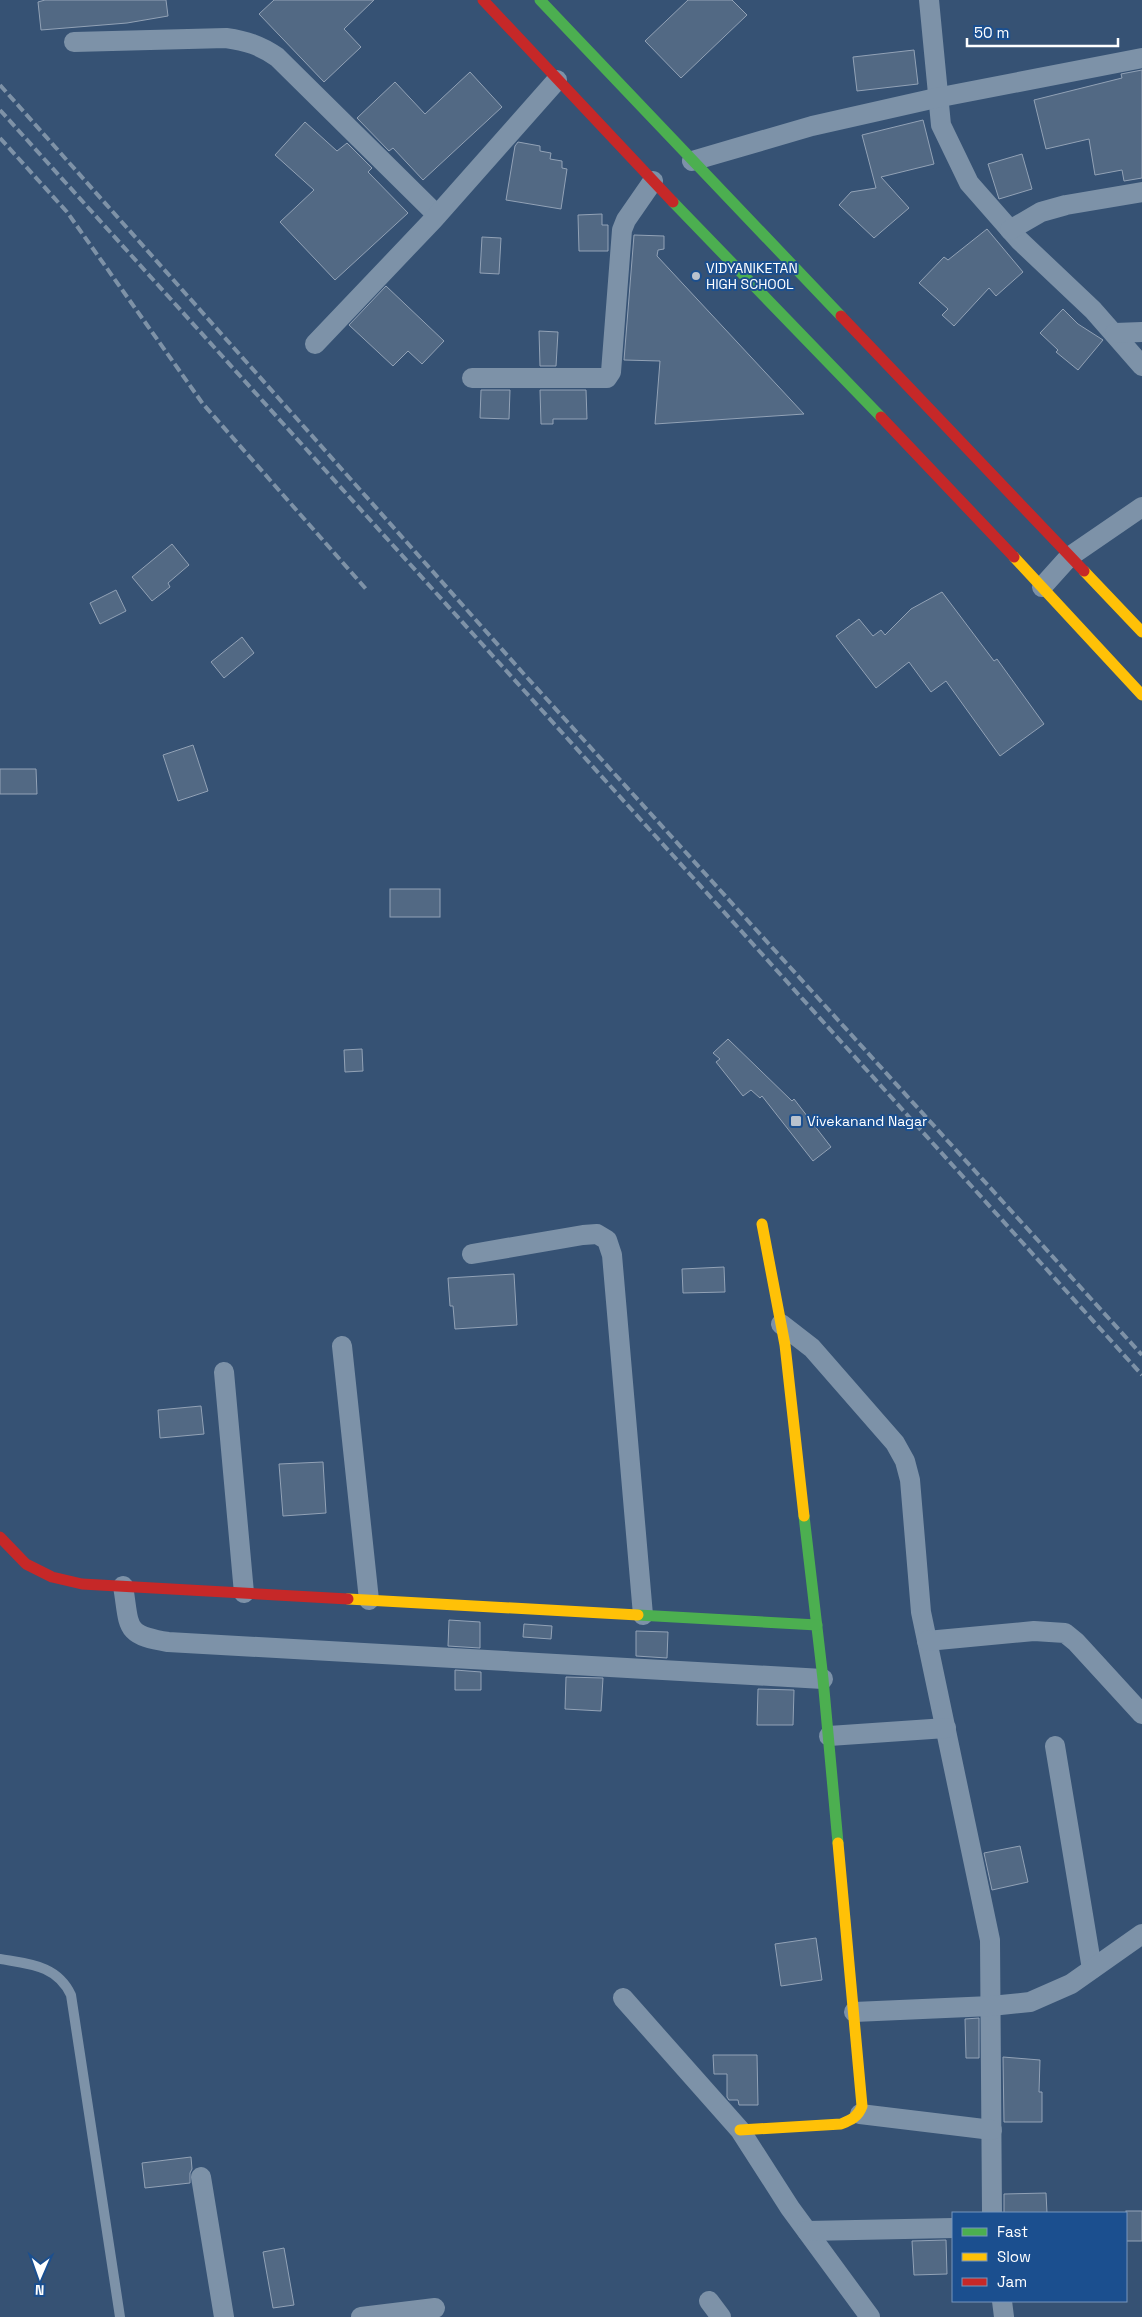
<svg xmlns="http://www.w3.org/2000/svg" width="1142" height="2317" font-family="'Space Grotesk',sans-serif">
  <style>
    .building { fill: #526984; stroke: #92a2b6 }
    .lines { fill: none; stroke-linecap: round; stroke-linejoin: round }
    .lane { stroke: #7d92a8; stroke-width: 10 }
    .street { stroke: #7d92a8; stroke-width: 20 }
    .fast { stroke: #4caf50; stroke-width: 11 }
    .slow { stroke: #ffc107; stroke-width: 11 }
    .jam { stroke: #c62828; stroke-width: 11 }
    .rail { stroke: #7e92a7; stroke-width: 4; stroke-dasharray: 9 4; stroke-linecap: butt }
    .poi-dot { fill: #b9c2ce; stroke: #1b4f8f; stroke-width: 2 }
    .labels { text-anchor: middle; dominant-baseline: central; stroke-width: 4; stroke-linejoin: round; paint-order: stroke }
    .poi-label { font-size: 14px; fill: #fff; stroke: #1b4f8f; text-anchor: start }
  </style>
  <rect width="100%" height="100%" fill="#365274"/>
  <g class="building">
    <path d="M45 0H166L168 16 127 23 41 30 38 2Z"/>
    <path d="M274 0H374L344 29 361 47 324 82 259 14Z"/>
    <path d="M688 0H732L747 15 681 78 645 41Z"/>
    <path d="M914 50 918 84 857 91 853 57Z"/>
    <path d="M1142 70V178L1124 181 1122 170 1095 175 1089 139 1046 149 1034 100 1122 78 1121 74Z"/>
    <path d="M470 72 502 107 423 180 393 148 389 151 357 118 395 82 425 114Z"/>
    <path d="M923 120 934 164 881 177 909 208 874 238 839 205 851 192 876 188 862 135Z"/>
    <path d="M305 122 337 151 347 143 372 168 368 172 408 213 335 280 280 222 314 190 275 155Z"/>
    <path d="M518 142 540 146V151L551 153 550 159 562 161V168L567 169 561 209 506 200 515 146Z"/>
    <path d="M1022 154 1032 189 999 199 988 164Z"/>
    <path d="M602 214V225H608V251H579L578 215Z"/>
    <path d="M987 229 1023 272 996 296 989 288 954 326 942 315 948 309 919 283 944 257 948 260Z"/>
    <path d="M634 235 664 236V249L658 250 657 256 804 414 655 424 660 361 624 360Z"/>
    <path d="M482 237 501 238 499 274 480 273Z"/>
    <path d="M386 286 444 341 422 364 408 351 393 366 349 325Z"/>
    <path d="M1063 309 1078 324 1103 340 1078 370 1056 352 1058 350 1040 333Z"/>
    <path d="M539 331 558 332 556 366H540Z"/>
    <path d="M481 390H510L509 419 480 418Z"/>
    <path d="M540 390H586L587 419H553V424H541Z"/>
    <path d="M172 544 189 565 168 583 170 587 152 601 132 577Z"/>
    <path d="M116 590 126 611 100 624 90 603Z"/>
    <path d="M942 592 994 661 997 659 1044 724 1000 756 946 681 931 692 909 662 876 688 836 636 859 619 873 636 881 630 885 635 911 609Z"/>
    <path d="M242 637 254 653 224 678 211 662Z"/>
    <path d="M193 745 208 791 178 801 163 755Z"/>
    <path d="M0 769H36L37 794H0Z"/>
    <rect x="390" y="889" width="50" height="28"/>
    <path d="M728 1039 792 1101 794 1099 831 1147 813 1161 762 1096 760 1098 751 1090 743 1096 716 1062 720 1059 713 1053Z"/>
    <path d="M362 1049 363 1071 345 1072 344 1050Z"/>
    <path d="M724 1267 725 1292 683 1293 682 1269Z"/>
    <path d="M514 1274 517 1325 455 1329 453 1306H450L448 1278Z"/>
    <path d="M201 1406 204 1434 160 1438 158 1410Z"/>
    <path d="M323 1462 326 1513 283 1516 279 1464Z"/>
    <path d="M449 1620 480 1622V1648L448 1646Z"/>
    <path d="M524 1624 552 1626 551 1639 523 1637Z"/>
    <path d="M636 1631 668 1632 667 1658 636 1656Z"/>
    <path d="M455 1670 481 1672V1690H455Z"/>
    <path d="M566 1677 603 1678 601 1711 565 1709Z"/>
    <path d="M758 1689 794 1690 793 1725H757Z"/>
    <path d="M1020 1846 1028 1882 992 1890 984 1853Z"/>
    <path d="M816 1938 822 1980 781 1986 775 1944Z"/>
    <path d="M979 2018V2058H966L965 2019Z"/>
    <path d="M713 2055H757L758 2105H739L738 2100H729L727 2097V2074H714Z"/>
    <path d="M1003 2057 1040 2060 1039 2092H1042V2122H1004Z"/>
    <path d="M191 2157 192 2169 190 2173V2183L145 2188 142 2163Z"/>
    <path d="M1046 2193 1047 2213H1004V2194Z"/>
    <rect x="1126" y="2211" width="16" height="30"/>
    <path d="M946 2240 947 2274 914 2275 912 2241Z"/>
    <path d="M284 2248 294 2305 273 2308 263 2252Z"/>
  </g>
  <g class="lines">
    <path class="lane" d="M0 1959C29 1964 57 1965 71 1995L120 2317"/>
    <g class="street">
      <path d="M929 0 941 125 969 183 1019 240 1093 310 1142 366"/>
      <path d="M74 42 226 38C246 41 260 45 277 57L437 215"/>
      <path d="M692 161 812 126 936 98 1142 58"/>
      <path d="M1010 230 1041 212 1066 205 1142 192"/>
      <path d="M1115 333 1142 332"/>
      <path d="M315 344 433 220 557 80"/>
      <path d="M472 378H607L611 372 622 230 626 220 653 181"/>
      <path d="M1042 587 1069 557 1142 507"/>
      <path d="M472 1254 583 1235 597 1234 607 1240 612 1255 643 1615"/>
      <path d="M781 1324 812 1348 895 1443 905 1461 910 1480 921 1612 990 1940 992 2213"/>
      <path d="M342 1346 369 1600"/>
      <path d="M224 1372 244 1593"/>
      <path d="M123 1586C130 1627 123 1635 168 1642L823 1679"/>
      <path d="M927 1641 1034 1631 1065 1633 1076 1642 1142 1714"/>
      <path d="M829 1736 946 1728"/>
      <path d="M1055 1746 1092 1969"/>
      <path d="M623 1998 740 2130 790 2208 870 2317"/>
      <path d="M854 2012 991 2006 1030 2002 1071 1984 1142 1934"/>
      <path d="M860 2114 992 2130"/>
      <path d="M201 2177 224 2317"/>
      <path d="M807 2231 953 2228"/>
      <path d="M709 2301 721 2317"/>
      <path d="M1002 2301 1004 2317"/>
      <path d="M361 2317 435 2308"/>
    </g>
    <g class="fast">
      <path d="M540 0 841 316"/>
      <path d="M673 202 881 417"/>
      <path d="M804 1516 823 1679 838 1843"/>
      <path d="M638 1615 817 1625"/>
    </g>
    <g class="slow">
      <path d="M1014 557 1142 695"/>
      <path d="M1084 571 1142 632"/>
      <path d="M762 1224 785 1345 804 1516"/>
      <path d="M348 1599 638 1615"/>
      <path d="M740 2130 841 2124C851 2120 858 2117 862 2106L838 1843"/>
    </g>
    <g class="jam">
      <path d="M483 0 673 202"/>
      <path d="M841 316 1084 571"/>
      <path d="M881 417 1014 557"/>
      <path d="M0 1537 26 1564 52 1577 82 1584 348 1599"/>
    </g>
    <g class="rail">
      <path d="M0 85 523 673 1142 1355"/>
      <path d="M0 110 1142 1375"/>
      <path d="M0 138 67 212 203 404 366 589"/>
    </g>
  </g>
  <g class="poi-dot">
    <circle cx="696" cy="276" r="5"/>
    <rect x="790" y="1115" width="12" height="12" rx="2.5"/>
  </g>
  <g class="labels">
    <g class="poi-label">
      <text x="706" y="268">VIDYANIKETAN<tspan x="706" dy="16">HIGH SCHOOL</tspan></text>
      <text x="807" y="1121">Vivekanand Nagar</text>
    </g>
  </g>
  <rect x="952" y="2212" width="175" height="90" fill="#1b4f8f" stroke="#7695bc"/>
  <rect x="962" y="2228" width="25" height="8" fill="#4caf50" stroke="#7695bc"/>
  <text x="997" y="2237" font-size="15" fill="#ffffff">Fast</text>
  <rect x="962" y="2253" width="25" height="8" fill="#ffc107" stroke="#7695bc"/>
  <text x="997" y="2262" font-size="15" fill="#ffffff">Slow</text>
  <rect x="962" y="2278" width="25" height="8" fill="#c62828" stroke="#7695bc"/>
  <text x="997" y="2287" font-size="15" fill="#ffffff">Jam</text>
  <g transform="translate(40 2277) rotate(182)" stroke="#1b4f8f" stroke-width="4" paint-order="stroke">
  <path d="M0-4L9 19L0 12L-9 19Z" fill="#ffffff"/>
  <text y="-8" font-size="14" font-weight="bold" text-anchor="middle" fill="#ffffff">N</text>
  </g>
  <path d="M967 38v8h151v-8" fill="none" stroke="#ffffff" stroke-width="2.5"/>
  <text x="974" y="38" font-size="15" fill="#ffffff" stroke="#1b4f8f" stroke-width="4" paint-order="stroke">50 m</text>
</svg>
